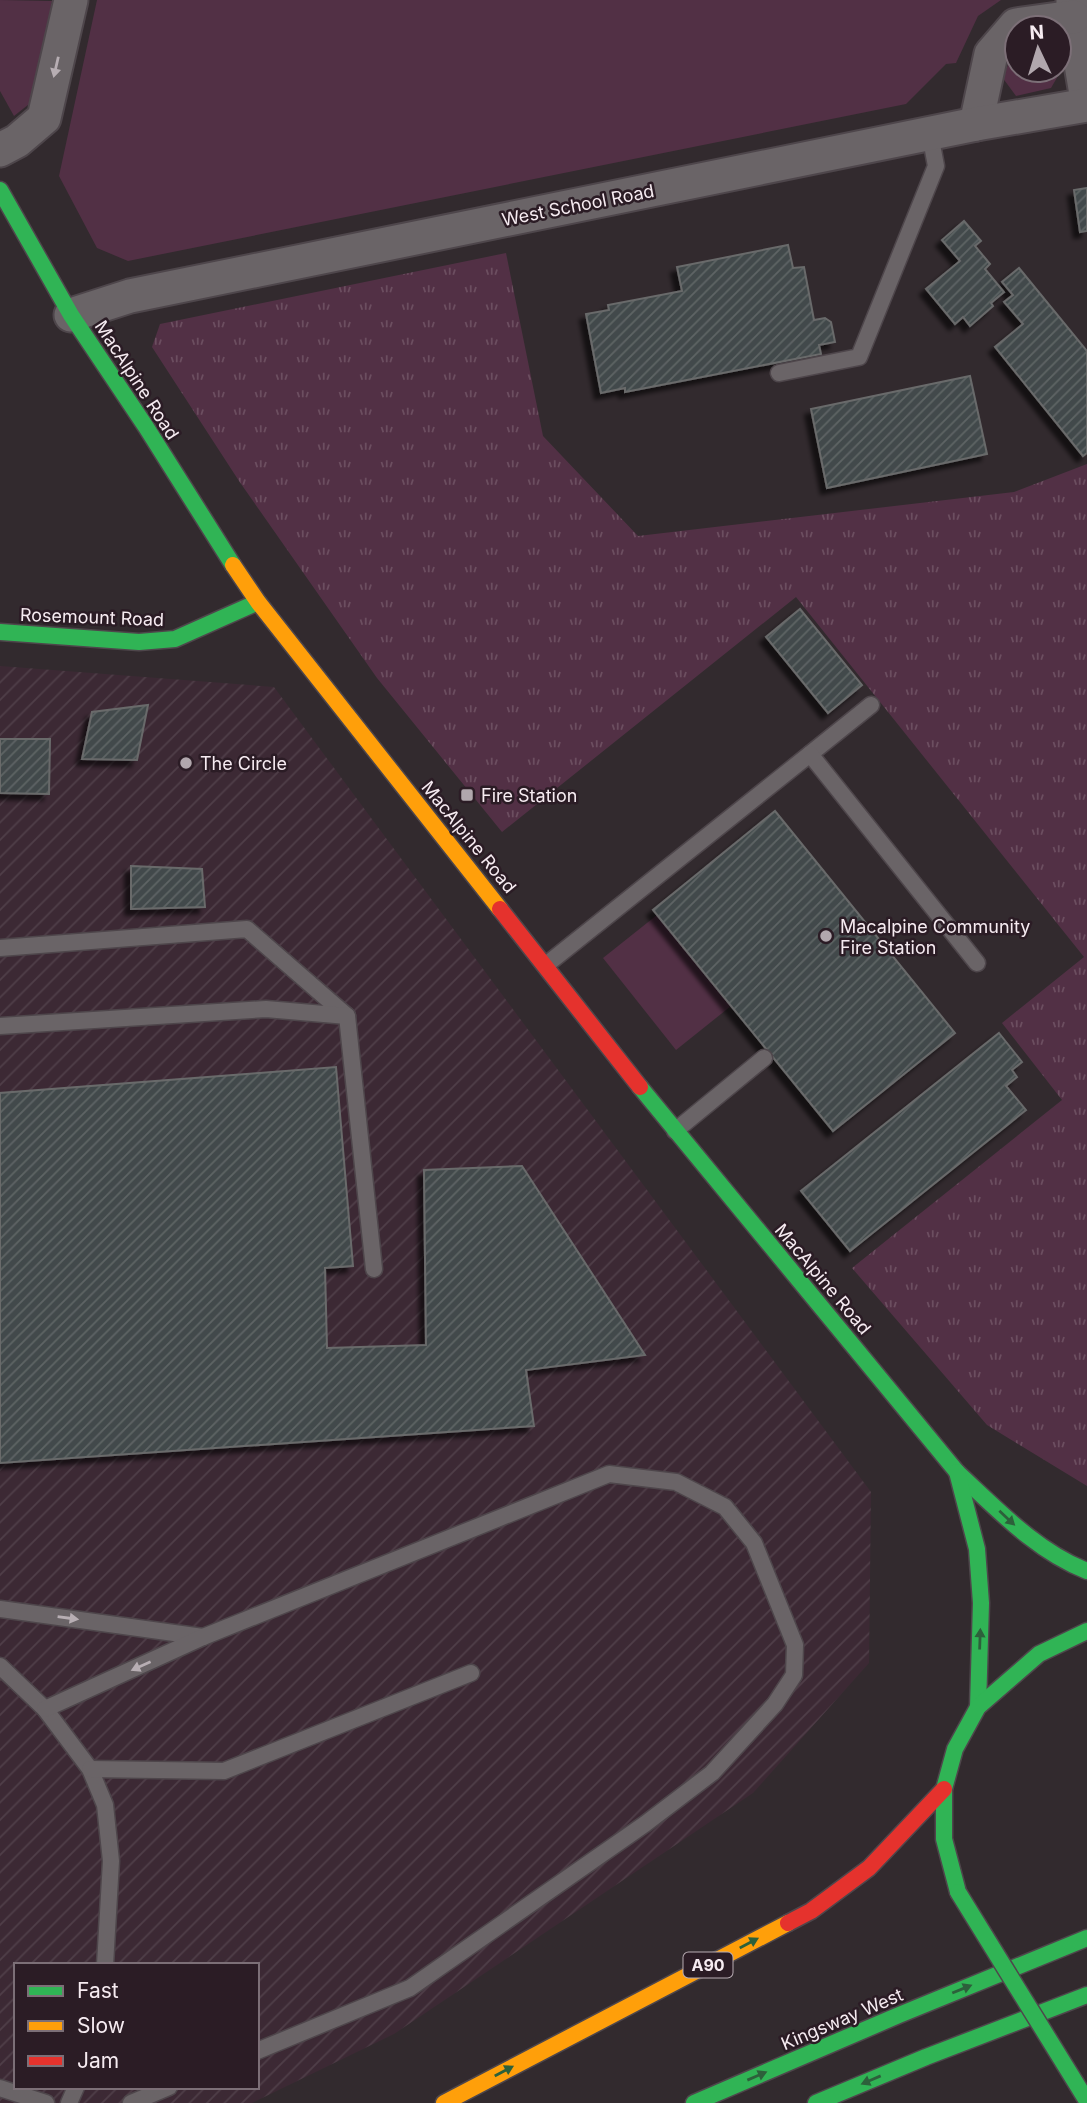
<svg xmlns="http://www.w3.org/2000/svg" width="1087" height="2103" font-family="Inter,sans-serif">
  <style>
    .industrial { fill: url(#industrial-furrows); fill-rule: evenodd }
    .grass { fill: #523045 }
    .park { fill: url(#park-tufts) }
    .building { fill: url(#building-hatch); stroke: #696a6b; stroke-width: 2; filter: url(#shadow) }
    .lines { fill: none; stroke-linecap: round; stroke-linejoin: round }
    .lane-casing { stroke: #4e464b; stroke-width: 19 }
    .street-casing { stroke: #4e464b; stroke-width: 37 }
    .fast-casing { stroke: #4e464b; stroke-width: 19 }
    .slow-casing { stroke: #4e464b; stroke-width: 19 }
    .jam-casing { stroke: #4e464b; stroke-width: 19 }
    .lane { stroke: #6a6467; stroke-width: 16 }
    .street { stroke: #6a6467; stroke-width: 33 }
    .fast { stroke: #30b455; stroke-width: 16 }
    .slow { stroke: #ff9f0a; stroke-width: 16 }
    .jam { stroke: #e5322d; stroke-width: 16 }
    .fast-bridge-casing { stroke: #4e464b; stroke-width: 19; stroke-linecap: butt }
    .fast-bridge { stroke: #30b455; stroke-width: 16 }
    .oneway { fill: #b7aeb3 }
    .oneway2 { fill: #2d603b }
    .poi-dot { fill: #b1a7ad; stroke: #2b1c25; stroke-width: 2.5 }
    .labels { text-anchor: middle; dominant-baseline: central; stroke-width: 5; stroke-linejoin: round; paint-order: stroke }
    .shield { fill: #2b1c25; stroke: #b9adb4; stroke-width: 2 }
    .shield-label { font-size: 16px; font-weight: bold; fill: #f6ebf1 }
    .street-label { font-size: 18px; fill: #f6ebf1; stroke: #2b1c25 }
    .poi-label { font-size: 18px; fill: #f6ebf1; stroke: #2b1c25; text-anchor: start }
  </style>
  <defs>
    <pattern id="industrial-furrows" width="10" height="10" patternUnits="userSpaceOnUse" patternTransform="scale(1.75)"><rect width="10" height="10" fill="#3c2934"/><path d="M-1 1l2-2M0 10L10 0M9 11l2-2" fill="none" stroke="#4f3e48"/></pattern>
    <pattern id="park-tufts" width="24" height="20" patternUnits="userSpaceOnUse" patternTransform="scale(1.75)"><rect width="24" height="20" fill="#523045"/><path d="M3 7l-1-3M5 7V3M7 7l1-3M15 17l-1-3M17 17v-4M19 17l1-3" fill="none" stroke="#6c4e60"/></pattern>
    <pattern id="building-hatch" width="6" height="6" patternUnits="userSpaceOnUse" patternTransform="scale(1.75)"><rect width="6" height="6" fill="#424a4b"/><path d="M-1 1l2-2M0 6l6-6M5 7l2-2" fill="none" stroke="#5e6465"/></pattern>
    <filter id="shadow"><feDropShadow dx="-6" dy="6" stdDeviation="2" flood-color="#0009"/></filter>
  </defs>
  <rect width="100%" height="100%" fill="#322a2e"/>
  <path class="industrial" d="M0 666 274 687 871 1492 869 1663 753 1793 394 2034 252 2103H0ZM16 1965H257V2087H16Z"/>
  <g class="grass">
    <path d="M0 0 52 1 33 101 14 116 0 91Z"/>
    <path d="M97 0H1001L978 16 956 63 946 64 906 104 128 261 97 248 59 176Z"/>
    <path d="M1017 48V70H1059V53L1062 69 1051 88 1016 96 1002 77Z"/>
    <path d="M657 915 731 1006 676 1050 603 958Z"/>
  </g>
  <path class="park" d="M506 253 543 436 638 536 1014 492 1087 464V1486L987 1425 852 1268 1062 1100 1002 1023 1084 957 796 597 502 832 377 678 239 481 152 347 160 324Z"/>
  <g class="building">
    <path d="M1087 188V231L1080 232 1074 190Z"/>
    <path d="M964 221 981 241 975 246 990 264 985 269 1004 292 991 303 993 306 970 326 963 317 955 324 926 289 960 261 942 240Z"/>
    <path d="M788 245 793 268 804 267 814 320 825 318 831 322 835 342 819 345 821 354 625 392V388L601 393 586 314 609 310 608 305 682 291 677 267Z"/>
    <path d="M1019 268 1087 351V453L1083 456 995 347 1023 324 1004 302 1013 295 1002 282Z"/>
    <path d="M970 376 987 454 827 488 811 409Z"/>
    <path d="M800 609 862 685 828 713 766 637Z"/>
    <path d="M148 705 137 760 82 759 92 712Z"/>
    <path d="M0 739H50L49 794 0 793Z"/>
    <path d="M775 811 955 1033 833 1131 653 910Z"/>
    <path d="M131 866 202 869 205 907 131 909Z"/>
    <path d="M999 1033 1022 1062 1012 1070 1017 1077 1006 1086 1026 1110 850 1251 801 1191Z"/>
    <path d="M336 1067 353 1266 325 1268 327 1348 426 1345 424 1170 522 1166 645 1355 526 1370 534 1426 0 1463V1093Z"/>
  </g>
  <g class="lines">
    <g class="lane-casing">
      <g id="lane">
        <path d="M779 373 859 357 936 166 930 134"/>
        <path d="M810 754 871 705"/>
        <path d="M0 948 247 929 347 1016"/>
        <path d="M546 965 810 754 977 963"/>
        <path d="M0 1026 266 1009 347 1016 374 1269"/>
        <path d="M675 1131 764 1058"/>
        <path d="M0 1609 203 1637"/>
        <path d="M0 1666 45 1709 90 1769 105 1805 111 1861 105 1965"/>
        <path d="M45 1709 203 1637 609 1474 676 1482 725 1507 754 1543 795 1645 794 1675 775 1704 712 1773 645 1824 410 1988 257 2051"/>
        <path d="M90 1769 224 1771 471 1673"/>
        <path d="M0 2088 46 2103"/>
        <path d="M69 2103 76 2087"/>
        <path d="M131 2103 169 2087"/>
      </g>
    </g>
    <g class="street-casing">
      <g id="street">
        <path d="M1073 0V17L1087 100"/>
        <path d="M976 124 991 54 1016 25 1073 17"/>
        <path d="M0 150 17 141 44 118 71 0"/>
        <path d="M71 315 130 296 976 124 1087 105"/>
      </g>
    </g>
    <g class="fast-casing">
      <g id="fast">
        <path d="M0 190 71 315 146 427 233 565"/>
        <path d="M0 632 139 642 175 639 258 602"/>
        <path d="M640 1087 957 1472C997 1509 1036 1551 1087 1571"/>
        <path d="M957 1472 977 1549 981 1603 978 1707"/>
        <path d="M958 1892 944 1839V1789L955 1749 978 1707 1039 1654 1087 1631"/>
        <path d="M694 2103 899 2015 1087 1938"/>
        <path d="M816 2103 926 2057 1087 1995"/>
      </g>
    </g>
    <g class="slow-casing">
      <g id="slow">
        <path d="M233 565 258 602 500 909"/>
        <path d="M444 2103 788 1923"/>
      </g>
    </g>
    <g class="jam-casing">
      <g id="jam">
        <path d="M500 909 640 1087"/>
        <path d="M788 1923 811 1911 869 1868 944 1789"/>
      </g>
    </g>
    <use href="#lane" class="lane"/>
    <use href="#street" class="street"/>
    <use href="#fast" class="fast"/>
    <use href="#slow" class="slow"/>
    <use href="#jam" class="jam"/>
    <g class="fast-bridge-casing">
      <path id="fast-bridge" d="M958 1892 1087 2101"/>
    </g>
    <use href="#fast-bridge" class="fast-bridge"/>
  </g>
  <defs><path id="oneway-solid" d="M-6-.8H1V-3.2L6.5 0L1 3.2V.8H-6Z" transform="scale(1.75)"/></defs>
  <g class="oneway">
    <use href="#oneway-solid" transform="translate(56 67) rotate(103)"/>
    <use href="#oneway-solid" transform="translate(68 1618) rotate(8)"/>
    <use href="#oneway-solid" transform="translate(141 1666) rotate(156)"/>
  </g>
  <g class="oneway2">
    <use href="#oneway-solid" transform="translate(1007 1518) rotate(43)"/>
    <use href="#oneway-solid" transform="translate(980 1639) rotate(-88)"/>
    <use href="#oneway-solid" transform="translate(749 1943) rotate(-28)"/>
    <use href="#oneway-solid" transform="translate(962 1989) rotate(-22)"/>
    <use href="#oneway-solid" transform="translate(504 2071) rotate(-28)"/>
    <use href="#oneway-solid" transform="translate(757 2076) rotate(-23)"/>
    <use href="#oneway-solid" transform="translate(871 2080) rotate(157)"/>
  </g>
  <g class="poi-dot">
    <circle cx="186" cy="763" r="7"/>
    <rect x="460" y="788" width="14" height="14" rx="3.5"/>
    <circle cx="826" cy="936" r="7"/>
  </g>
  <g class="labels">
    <rect class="shield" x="683.5" y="1952.5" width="49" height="25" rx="5"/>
    <g class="shield-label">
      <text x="708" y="1965">A90</text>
    </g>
    <g class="street-label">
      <text transform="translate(578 205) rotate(-11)">West School Road</text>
      <text transform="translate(137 380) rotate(57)">MacAlpine Road</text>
      <text transform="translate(92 617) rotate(2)">Rosemount Road</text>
      <text transform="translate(469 837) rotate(51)">MacAlpine Road</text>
      <text transform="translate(823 1279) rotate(50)">MacAlpine Road</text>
      <text transform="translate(842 2019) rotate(-23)">Kingsway West</text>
    </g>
    <g class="poi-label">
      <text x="200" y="763">The Circle</text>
      <text x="481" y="795">Fire Station</text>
      <text x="840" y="926">Macalpine Community<tspan x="840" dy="21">Fire Station</tspan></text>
    </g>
  </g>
  <rect x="14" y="1963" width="245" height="126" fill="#2b1c25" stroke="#7c6f77" stroke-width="2"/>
  <rect x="28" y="1986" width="35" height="10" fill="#30b455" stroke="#7c6f77" stroke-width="2"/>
  <text x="77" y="1998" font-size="21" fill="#f6ebf1">Fast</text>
  <rect x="28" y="2021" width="35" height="10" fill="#ff9f0a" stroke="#7c6f77" stroke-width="2"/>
  <text x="77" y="2033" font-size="21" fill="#f6ebf1">Slow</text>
  <rect x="28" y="2056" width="35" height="10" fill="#e5322d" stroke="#7c6f77" stroke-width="2"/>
  <text x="77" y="2068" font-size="21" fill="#f6ebf1">Jam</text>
  <g transform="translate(1038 49) rotate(356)"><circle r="33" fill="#2b1c25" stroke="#7c6f77" stroke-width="2"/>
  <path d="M0-5L12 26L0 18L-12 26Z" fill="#b1a7ad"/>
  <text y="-10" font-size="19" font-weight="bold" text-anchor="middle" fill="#f6ebf1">N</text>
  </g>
</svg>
